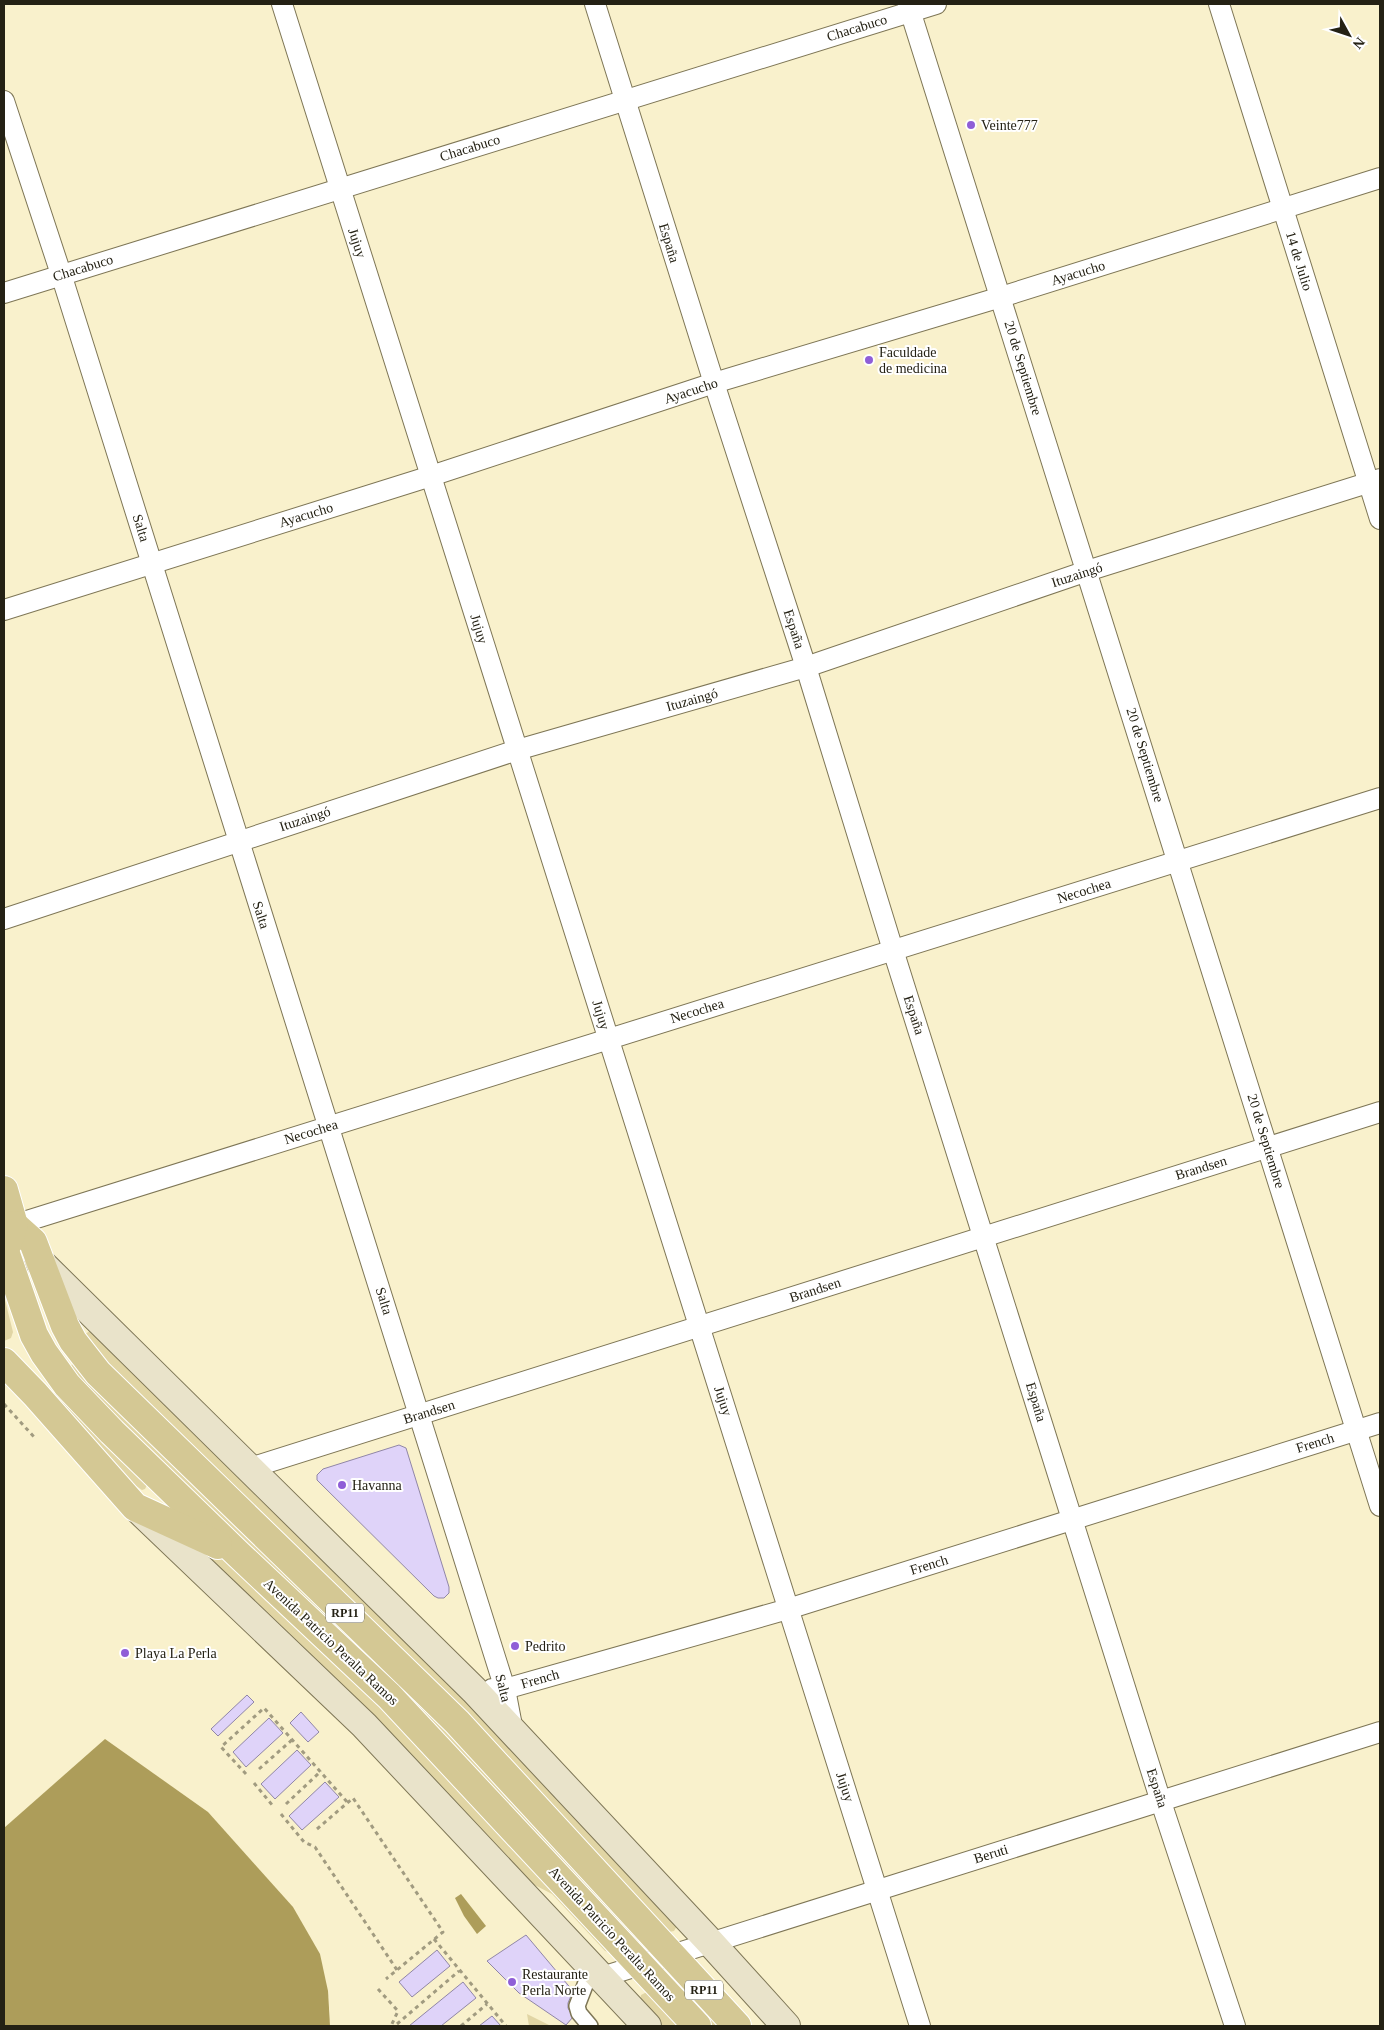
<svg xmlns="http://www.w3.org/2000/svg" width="1384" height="2030" font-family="Georgia,serif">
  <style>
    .green { fill: #e1d5a4 }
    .water { fill: #ad9d5a }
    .building { fill: #dfd3f9; stroke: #9086a6 }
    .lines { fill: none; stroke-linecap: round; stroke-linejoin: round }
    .pedestrian-casing { stroke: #7e7656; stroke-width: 18 }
    .minor-casing { stroke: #7e7656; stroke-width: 22 }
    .secondary-casing { stroke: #7e7656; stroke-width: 30 }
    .primary-casing { stroke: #fff; stroke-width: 30 }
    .path { stroke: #a19b80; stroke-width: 3; stroke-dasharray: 4 4; stroke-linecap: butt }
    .pedestrian { stroke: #fff; stroke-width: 15 }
    .minor { stroke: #fff; stroke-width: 20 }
    .secondary { stroke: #e9e3ca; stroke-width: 28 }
    .primary { stroke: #d4c894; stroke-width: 28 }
    .poi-dot { fill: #8f5ed7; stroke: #fff; stroke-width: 2 }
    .labels { text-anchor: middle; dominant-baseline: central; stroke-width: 4; stroke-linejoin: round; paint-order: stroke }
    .shield { fill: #fff; stroke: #66645a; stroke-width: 1 }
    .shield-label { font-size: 12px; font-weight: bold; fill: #242114 }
    .street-label { font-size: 14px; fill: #242114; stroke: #fff }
    .poi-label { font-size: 14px; fill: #242114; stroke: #fff; text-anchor: start }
  </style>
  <rect width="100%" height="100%" fill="#f9f1cc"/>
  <g class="green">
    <path d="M4 1296 13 1332 11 1338 4 1341Z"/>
    <path d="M91 1330 473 1701 677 1926 674 1931 669 1932 106 1366 84 1335Z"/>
    <path d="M74 1362 403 1682 641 1940 637 1944 80 1384 70 1367Z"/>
    <path d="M56 1391 147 1485 145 1489 142 1490C106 1466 80 1427 54 1394Z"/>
    <path d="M204 1549 231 1562 384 1707 609 1952 605 1951 552 1894 525 1880 200 1551Z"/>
    <path d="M679 1982 724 2026H712L677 1987Z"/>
    <path d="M647 1992 683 2026H663L660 2024 640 2001 641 1995Z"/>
    <path d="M527 2014 551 2026H529Z"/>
  </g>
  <g class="water">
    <path d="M105 1739 208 1812 293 1907 320 1954 328 1991 330 2026H4V1828Z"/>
    <path d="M461 1894 486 1926 477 1934 464 1916 455 1898Z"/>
  </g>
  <g class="building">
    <path d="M399 1445 406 1448 449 1587V1593L444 1598H438L434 1596 317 1480V1475L323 1469Z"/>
    <path d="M247 1695 254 1702 218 1736 211 1729Z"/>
    <path d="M301 1712 319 1732 308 1742 290 1723Z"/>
    <path d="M269 1718 283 1733 246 1767 233 1752Z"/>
    <path d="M297 1750 311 1765 275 1799 261 1784Z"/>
    <path d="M325 1782 339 1797 302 1830 289 1816Z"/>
    <path d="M526 1935 573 1991 568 2003V2008L573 2017 566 2025 519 1993 487 1961Z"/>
    <path d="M437 1950 450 1966 412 1997 399 1982Z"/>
    <path d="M463 1982 476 1998 441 2026H409Z"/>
    <path d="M492 2016 501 2026H479Z"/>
  </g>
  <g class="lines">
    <g class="pedestrian-casing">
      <path id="pedestrian" d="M590 2026 579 2013 577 2006 592 1967"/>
    </g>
    <g class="minor-casing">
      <g id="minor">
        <path d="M282 4 920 2026"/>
        <path d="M595 4 714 383 806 667 893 950 1161 1802 1235 2026"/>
        <path d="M908 4 1380 1506"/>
        <path d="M1219 4 1380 519"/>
        <path d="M4 101 61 274 505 1689 513 1731"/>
        <path d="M4 293 936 4"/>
        <path d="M4 610 431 476 714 383 1001 297 1380 178"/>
        <path d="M4 919 517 750 806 667 1087 571 1380 479"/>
        <path d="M14 1225 1380 798"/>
        <path d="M250 1468 1380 1112"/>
        <path d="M492 1689H505L788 1609 1380 1423"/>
        <path d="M602 1977 1380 1732"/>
      </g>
    </g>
    <g class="secondary-casing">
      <g id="secondary">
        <path d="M39 1261 474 1690 710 1942 786 2026"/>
        <path d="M140 1511 364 1725 647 2026"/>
      </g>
    </g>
    <g class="primary-casing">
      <g id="primary">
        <path d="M4 1190 14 1225"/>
        <path d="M14 1225 33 1242 65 1326 73 1341 98 1373 457 1722 737 2026"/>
        <path d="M14 1225 5 1251 34 1335 44 1353 67 1385 112 1432 238 1554 389 1696 697 2026"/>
        <path d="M4 1362 35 1394 135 1507 218 1545"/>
      </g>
    </g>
    <g class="path">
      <path d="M4 1404 35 1438"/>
      <path d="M259 1769 293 1739"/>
      <path d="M246 1774 221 1747 264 1708 348 1803"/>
      <path d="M254 1783 273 1806"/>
      <path d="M286 1804 321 1771"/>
      <path d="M281 1814 304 1842 315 1847 397 1970"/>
      <path d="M317 1829 353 1798 443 1932 386 1979"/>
      <path d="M434 1939 506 2026"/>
      <path d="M378 1989 398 2011 391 2026"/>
      <path d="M397 2024 459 1971"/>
      <path d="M461 2026 487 2004"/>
    </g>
    <use href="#pedestrian" class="pedestrian"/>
    <use href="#minor" class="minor"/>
    <use href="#secondary" class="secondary"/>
    <use href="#primary" class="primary"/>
  </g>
  <g class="poi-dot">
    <circle cx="971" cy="125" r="5"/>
    <circle cx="869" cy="360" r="5"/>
    <circle cx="342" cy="1485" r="5"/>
    <circle cx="515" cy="1646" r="5"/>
    <circle cx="125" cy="1653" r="5"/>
    <circle cx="512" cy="1982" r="5"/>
  </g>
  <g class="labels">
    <g class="shield">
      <rect x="326" y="1603.5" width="38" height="19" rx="4"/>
      <rect x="685" y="1980.5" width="38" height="19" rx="4"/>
    </g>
    <g class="shield-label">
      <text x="345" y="1613">RP11</text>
      <text x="704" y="1990">RP11</text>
    </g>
    <g class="street-label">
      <text transform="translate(857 28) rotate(-17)">Chacabuco</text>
      <text transform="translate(470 148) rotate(-17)">Chacabuco</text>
      <text transform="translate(357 243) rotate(72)">Jujuy</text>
      <text transform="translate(669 243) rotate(73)">España</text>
      <text transform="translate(1299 261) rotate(73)">14 de Julio</text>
      <text transform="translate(83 268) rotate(-17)">Chacabuco</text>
      <text transform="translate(1078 273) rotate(-17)">Ayacucho</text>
      <text transform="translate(1023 368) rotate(73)">20 de Septiembre</text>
      <text transform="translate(691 391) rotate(-18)">Ayacucho</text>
      <text transform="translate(306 515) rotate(-17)">Ayacucho</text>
      <text transform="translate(141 528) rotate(73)">Salta</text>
      <text transform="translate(1077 575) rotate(-18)">Ituzaingó</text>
      <text transform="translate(479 629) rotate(73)">Jujuy</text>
      <text transform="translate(794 629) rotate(72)">España</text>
      <text transform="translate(692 700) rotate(-16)">Ituzaingó</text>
      <text transform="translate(1145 755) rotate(73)">20 de Septiembre</text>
      <text transform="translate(305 819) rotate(-18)">Ituzaingó</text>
      <text transform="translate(1084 891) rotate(-17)">Necochea</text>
      <text transform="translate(261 915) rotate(72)">Salta</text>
      <text transform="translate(697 1011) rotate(-17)">Necochea</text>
      <text transform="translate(601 1015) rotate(73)">Jujuy</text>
      <text transform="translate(914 1015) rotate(72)">España</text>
      <text transform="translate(311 1132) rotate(-17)">Necochea</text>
      <text transform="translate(1266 1141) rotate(73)">20 de Septiembre</text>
      <text transform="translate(1201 1168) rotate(-17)">Brandsen</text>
      <text transform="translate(815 1290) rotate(-18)">Brandsen</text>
      <text transform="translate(384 1301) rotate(73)">Salta</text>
      <text transform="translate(723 1401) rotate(72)">Jujuy</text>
      <text transform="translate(1036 1402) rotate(73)">España</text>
      <text transform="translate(429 1412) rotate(-17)">Brandsen</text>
      <text transform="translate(1315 1443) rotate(-17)">French</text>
      <text transform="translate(929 1565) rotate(-17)">French</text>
      <text transform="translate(331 1642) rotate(43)">Avenida Patricio Peralta Ramos</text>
      <text transform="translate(540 1679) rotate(-16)">French</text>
      <text transform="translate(503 1688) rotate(76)">Salta</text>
      <text transform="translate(845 1787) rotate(72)">Jujuy</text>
      <text transform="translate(1157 1788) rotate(72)">España</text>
      <text transform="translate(991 1854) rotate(-17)">Beruti</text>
      <text transform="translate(612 1934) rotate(47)">Avenida Patricio Peralta Ramos</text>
    </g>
    <g class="poi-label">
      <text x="981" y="125">Veinte777</text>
      <text x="879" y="352">Faculdade<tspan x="879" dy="16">de medicina</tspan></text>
      <text x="352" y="1485">Havanna</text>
      <text x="525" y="1646">Pedrito</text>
      <text x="135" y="1653">Playa La Perla</text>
      <text x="522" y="1974">Restaurante<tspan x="522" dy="16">Perla Norte</tspan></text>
    </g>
  </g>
  <rect width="1384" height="2030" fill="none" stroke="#242114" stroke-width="10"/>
  <g transform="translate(1349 35) rotate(130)" stroke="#ffffff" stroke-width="4" paint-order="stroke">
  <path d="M0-4L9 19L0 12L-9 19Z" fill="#242114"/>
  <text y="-8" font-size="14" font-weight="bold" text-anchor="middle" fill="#242114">N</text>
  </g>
</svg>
